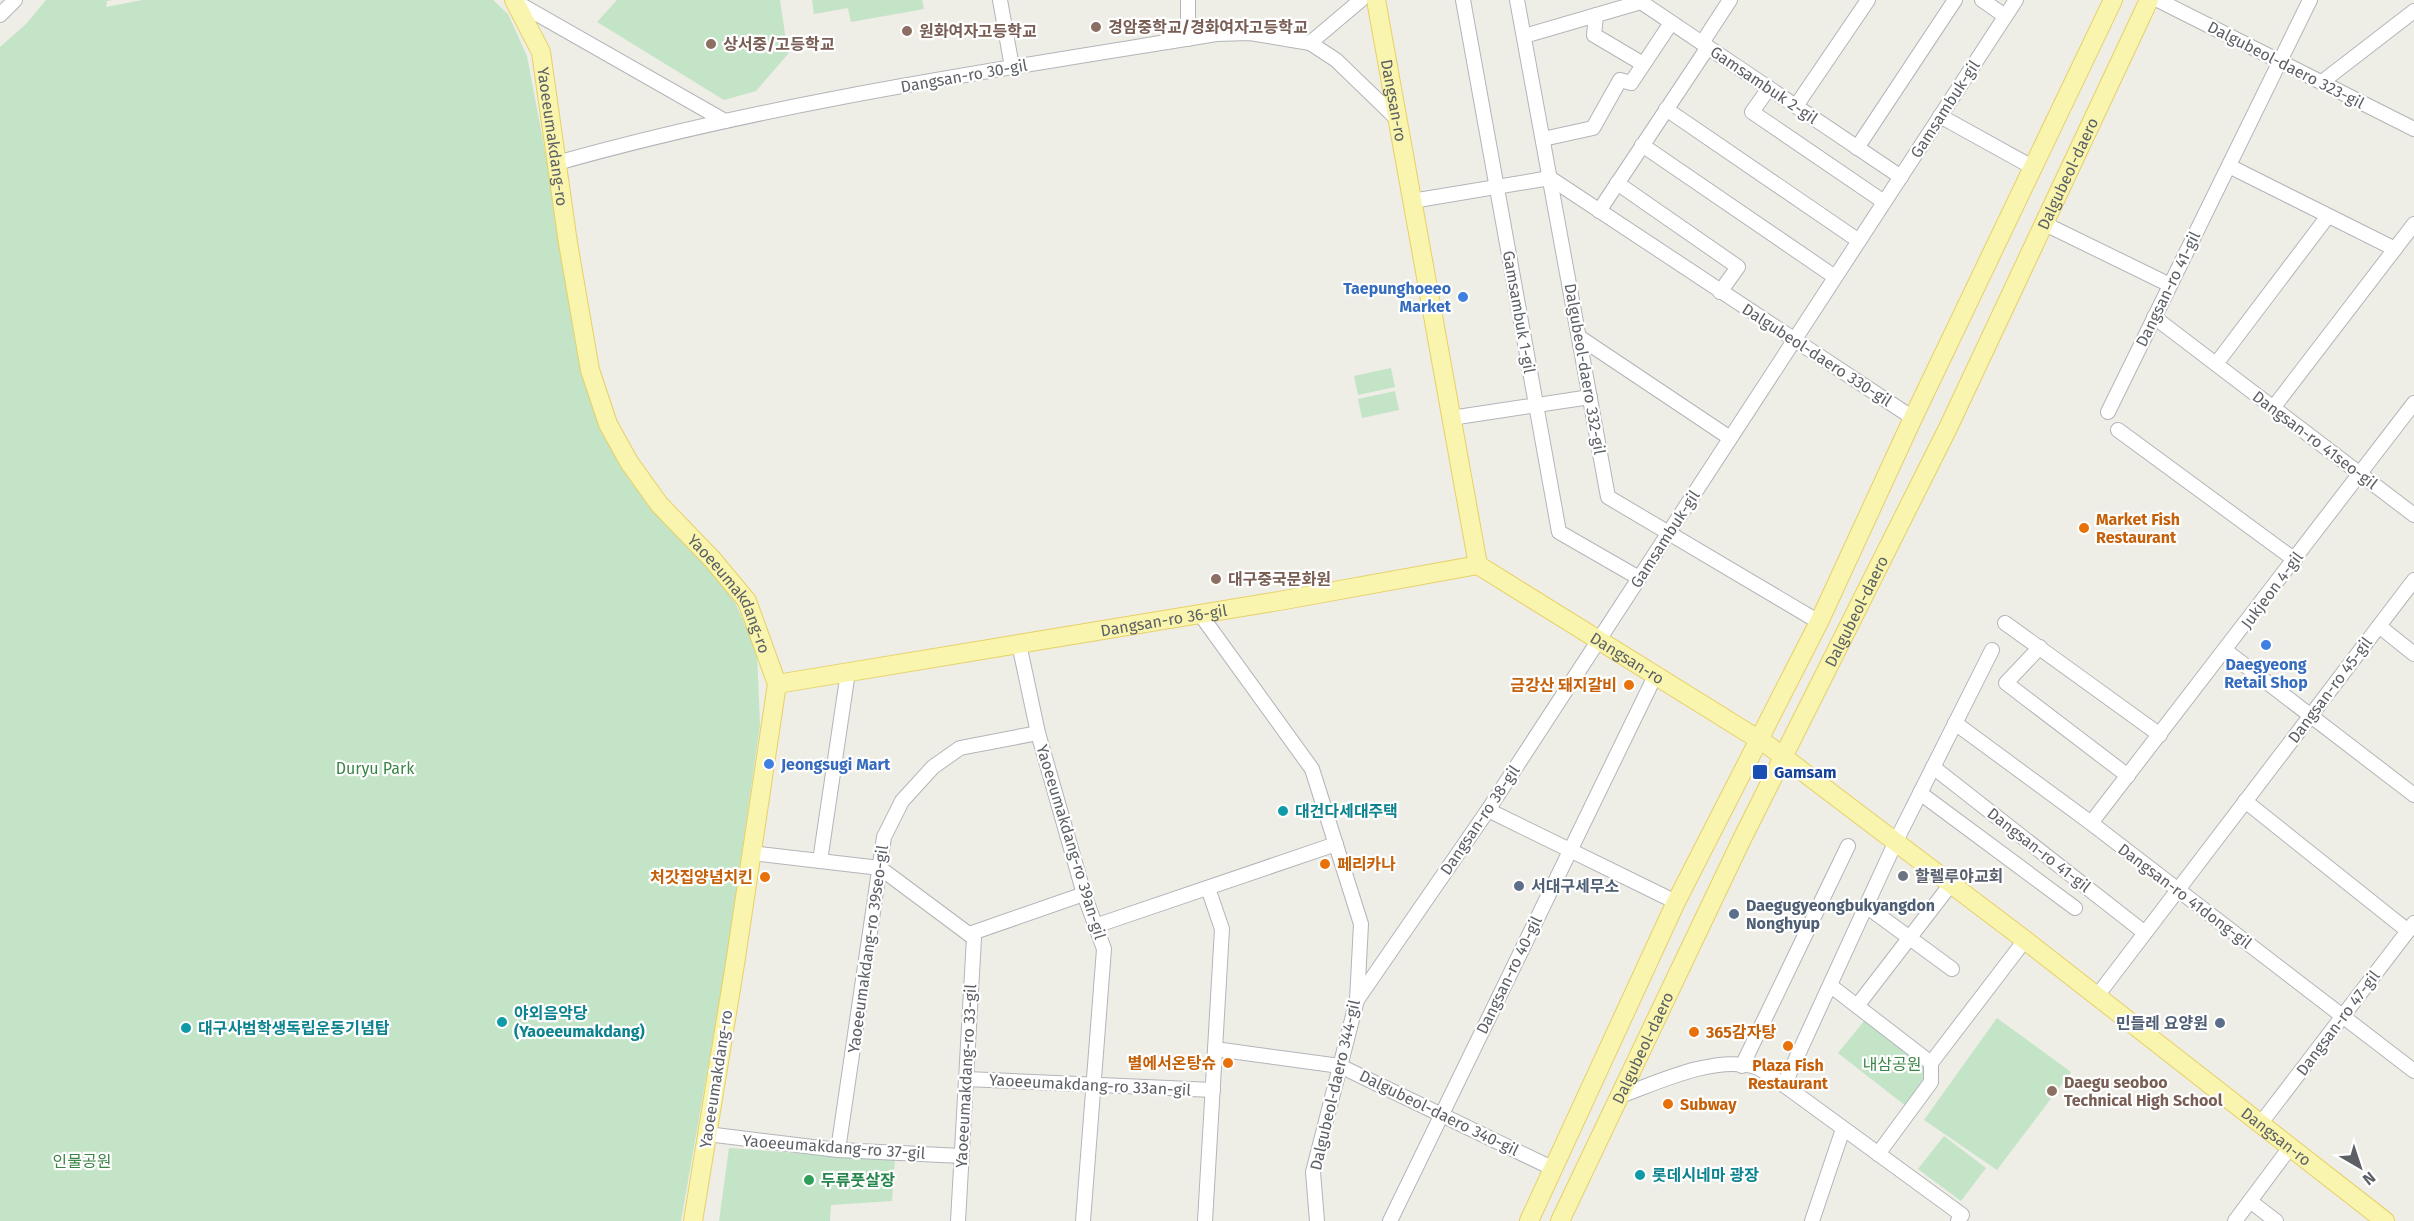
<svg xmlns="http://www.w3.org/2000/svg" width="2414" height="1221" font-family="'Fira Sans','Noto Sans KR',sans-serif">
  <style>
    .green { fill: #c4e4c7 }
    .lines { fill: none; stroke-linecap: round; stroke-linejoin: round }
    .minor-casing { stroke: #b3b5b9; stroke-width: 16 }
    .major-casing { stroke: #e8d065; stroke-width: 20 }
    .minor { stroke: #fff; stroke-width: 14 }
    .major { stroke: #f9f5af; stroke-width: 18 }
    .education-dot { fill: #8d6e63; stroke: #fff; stroke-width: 2 }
    .shop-dot { fill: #3f7fe0; stroke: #fff; stroke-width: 2 }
    .food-dot { fill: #e8710a; stroke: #fff; stroke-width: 2 }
    .transit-dot { fill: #1a4fb4; stroke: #fff; stroke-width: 2 }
    .culture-dot { fill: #0f9aa8; stroke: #fff; stroke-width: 2 }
    .worship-dot { fill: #6b7280; stroke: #fff; stroke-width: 2 }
    .service-dot { fill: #5c6f8a; stroke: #fff; stroke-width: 2 }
    .leisure-dot { fill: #2e9e5b; stroke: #fff; stroke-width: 2 }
    .labels { text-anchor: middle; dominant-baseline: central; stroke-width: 4.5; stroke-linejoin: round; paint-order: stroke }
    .education-label { font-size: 16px; font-weight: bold; fill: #785e54; stroke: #fff; text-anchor: start }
    .street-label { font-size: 16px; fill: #5d6065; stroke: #fff }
    .shop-label { font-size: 16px; font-weight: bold; fill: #366cbe; stroke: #fff; text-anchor: end }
    .food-label { font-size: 16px; font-weight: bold; fill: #c56008; stroke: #fff; text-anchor: start }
    .park-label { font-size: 16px; fill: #3c8547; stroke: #fff }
    .transit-label { font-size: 16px; font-weight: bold; fill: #164399; stroke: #fff; text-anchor: start }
    .culture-label { font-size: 16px; font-weight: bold; fill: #0d838f; stroke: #fff; text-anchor: start }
    .worship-label { font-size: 16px; font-weight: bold; fill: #5b616d; stroke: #fff; text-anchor: start }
    .service-label { font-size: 16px; font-weight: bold; fill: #4e5e75; stroke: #fff; text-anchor: start }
    .leisure-label { font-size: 16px; font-weight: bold; fill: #27864d; stroke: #fff; text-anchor: start }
  </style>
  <rect width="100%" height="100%" fill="#eeede6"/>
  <g class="green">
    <path d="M46 0H113L107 1 106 7 142 0H493L508 14 527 56 561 236 602 425 736 604 757 654 760 725 726 964 681 1221H0V47L26 24Z"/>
    <path d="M617 0H780L788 54 756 91 724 100 597 22Z"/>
    <path d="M812 0H922L924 9 851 22 848 8 814 14Z"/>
    <path d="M1391 368 1395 387 1358 395 1354 376Z"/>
    <path d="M1395 391 1399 410 1362 418 1358 399Z"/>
    <path d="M1869 1015 1931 1063V1082L1911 1110 1838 1053Z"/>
    <path d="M1997 1018 2071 1072 1997 1170 1924 1120Z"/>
    <path d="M1944 1136 1986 1168 1961 1201 1918 1169Z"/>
    <path d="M729 1148 895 1160 892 1201 831 1205 830 1221H719Z"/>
  </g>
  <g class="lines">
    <g class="minor-casing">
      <g id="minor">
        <path d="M1000 0 1012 67"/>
        <path d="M1463 0 1559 532 1639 578"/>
        <path d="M1517 0 1608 497 1819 622"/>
        <path d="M1982 0 2005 16"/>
        <path d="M2158 0 2414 129"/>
        <path d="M516 2 725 121"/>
        <path d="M0 15 15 0"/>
        <path d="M1596 15 1594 35 1643 64"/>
        <path d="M1524 36 1641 2 1901 177"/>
        <path d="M1188 39V0"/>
        <path d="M1310 43 1361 0"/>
        <path d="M1702 43 1730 0"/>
        <path d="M2322 82 2414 11"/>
        <path d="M1769 88 1752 112 1884 202"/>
        <path d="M1796 106 1868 0"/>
        <path d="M1666 109 1859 241"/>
        <path d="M1940 116 2034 168"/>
        <path d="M1543 139 1593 128 1620 80 1631 83 1671 23"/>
        <path d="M1642 145 1835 277"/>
        <path d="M1857 148 1955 0"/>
        <path d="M557 163C773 102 995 70 1216 34L1250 33 1310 43 1336 60 1397 119"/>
        <path d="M2229 166 2395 249"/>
        <path d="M1617 183 1738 267 1720 292"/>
        <path d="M1412 201 1550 178 1913 418"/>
        <path d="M1599 211 1708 47"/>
        <path d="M2045 224 2170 285"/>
        <path d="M2154 317 2414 515"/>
        <path d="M1579 337 1730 438"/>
        <path d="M2216 364 2328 216"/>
        <path d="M2273 408 2414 224"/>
        <path d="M2108 412 2310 0"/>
        <path d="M1451 418 1590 397"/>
        <path d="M2118 430 2295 560"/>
        <path d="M1200 614 1312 769 1361 924 1357 1000 1313 1172 1317 1221"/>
        <path d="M2005 623 2160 735"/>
        <path d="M2379 626 2414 654"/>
        <path d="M1019 644 1038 733 1084 894 1104 949 1083 1221"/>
        <path d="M2040 647 2006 683 2128 776"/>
        <path d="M2225 650 2414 795"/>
        <path d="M1955 723 2091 823 2414 1071"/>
        <path d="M1933 767 2145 933"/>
        <path d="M1920 793 2075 908"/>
        <path d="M2245 801 2408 931"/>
        <path d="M1488 810 1676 902"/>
        <path d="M2091 823 2414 403"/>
        <path d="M751 853 880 868 974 938 958 1221"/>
        <path d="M820 861 848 672"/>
        <path d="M1866 906 1952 969"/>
        <path d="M1095 926 1336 844"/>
        <path d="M969 934 1084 894"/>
        <path d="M1831 986 1931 1063"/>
        <path d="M2097 996 2414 580"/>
        <path d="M1357 1000 1488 810 2016 0"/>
        <path d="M1857 1006 1951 884"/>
        <path d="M1215 1049 1340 1066 1554 1169"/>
        <path d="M1742 1066 1848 846"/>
        <path d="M966 1079 1213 1090"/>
        <path d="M1784 1085 1896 841 1992 650"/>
        <path d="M1620 1096C1659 1082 1710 1057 1752 1066 1763 1068 1775 1080 1784 1085L1962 1215 1958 1221"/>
        <path d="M2261 1123 2414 923"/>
        <path d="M707 1134 838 1150 962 1156"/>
        <path d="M838 1150 884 837 902 801 933 767 960 748 1038 733"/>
        <path d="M1878 1154 1931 1082V1063L2025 940"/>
        <path d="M2250 1201 2276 1221"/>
        <path d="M1205 1221 1222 929 1208 888"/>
        <path d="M1390 1221 1656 674"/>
        <path d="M1812 1221 1843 1129"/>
        <path d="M2235 1221 2291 1146"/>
      </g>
    </g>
    <g class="major-casing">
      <g id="major">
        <path id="s1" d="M514 0 541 52 568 243 590 370 608 424 629 462 659 504 712 559 747 601 777 684 735 964 693 1221"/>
        <path id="s2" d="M1376 0 1478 565 1769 746 2025 940 2385 1221"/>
        <path id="s3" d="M777 684 1279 601 1478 565"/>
        <path d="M1529 1221 1676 902 1819 622 1913 418 2113 0"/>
        <path id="s4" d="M1560 1221 1742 839 1948 428 2149 0"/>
      </g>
    </g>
    <use href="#minor" class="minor"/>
    <use href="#major" class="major"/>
  </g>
  <g class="education-dot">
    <circle cx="1096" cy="27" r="6"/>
    <circle cx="907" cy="31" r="6"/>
    <circle cx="711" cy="44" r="6"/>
    <circle cx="1216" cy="579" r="6"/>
    <circle cx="2052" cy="1091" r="6"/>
  </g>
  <g class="shop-dot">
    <circle cx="1463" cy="297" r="6"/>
    <circle cx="2266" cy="645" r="6"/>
    <circle cx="769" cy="764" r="6"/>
  </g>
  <g class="food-dot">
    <circle cx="2084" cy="528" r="6"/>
    <circle cx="1629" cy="685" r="6"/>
    <circle cx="1325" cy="864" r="6"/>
    <circle cx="765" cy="877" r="6"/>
    <circle cx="1694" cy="1032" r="6"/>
    <circle cx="1788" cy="1046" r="6"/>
    <circle cx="1228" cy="1063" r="6"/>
    <circle cx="1668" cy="1104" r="6"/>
  </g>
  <rect class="transit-dot" x="1752" y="764" width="16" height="16" rx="3"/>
  <g class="culture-dot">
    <circle cx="1283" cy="811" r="6"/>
    <circle cx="502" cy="1022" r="6"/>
    <circle cx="186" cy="1028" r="6"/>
    <circle cx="1640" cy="1175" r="6"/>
  </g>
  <circle class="worship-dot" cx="1903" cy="876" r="6"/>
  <g class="service-dot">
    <circle cx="1519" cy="886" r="6"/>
    <circle cx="1734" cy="914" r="6"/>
    <circle cx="2220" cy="1023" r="6"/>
  </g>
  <circle class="leisure-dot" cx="809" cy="1180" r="6"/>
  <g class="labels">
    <g class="education-label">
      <text x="1108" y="27">경암중학교/경화여자고등학교</text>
      <text x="919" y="31">원화여자고등학교</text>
      <text x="723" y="44">상서중/고등학교</text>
      <text x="1228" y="579">대구중국문화원</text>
      <text x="2064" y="1082">Daegu seoboo<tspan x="2064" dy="18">Technical High School</tspan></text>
    </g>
    <g class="street-label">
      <text transform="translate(2286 65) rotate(27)">Dalgubeol-daero 323-gil</text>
      <text transform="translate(964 76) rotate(-10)">Dangsan-ro 30-gil</text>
      <text transform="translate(1764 85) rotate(34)">Gamsambuk 2-gil</text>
      <text stroke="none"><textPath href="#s2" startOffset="102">Dangsan-ro</textPath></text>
      <text transform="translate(1945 109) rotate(-57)">Gamsambuk-gil</text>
      <text stroke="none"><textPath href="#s1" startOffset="144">Yaoeeumakdang-ro</textPath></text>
      <text stroke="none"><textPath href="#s4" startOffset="1164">Dalgubeol-daero</textPath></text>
      <text transform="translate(2168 289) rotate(-64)">Dangsan-ro 41-gil</text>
      <text transform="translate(1519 312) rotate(80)">Gamsambuk 1-gil</text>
      <text transform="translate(1817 355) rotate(33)">Dalgubeol-daero 330-gil</text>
      <text transform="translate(1585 369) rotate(80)">Dalgubeol-daero 332-gil</text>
      <text transform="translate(2315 440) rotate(37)">Dangsan-ro 41seo-gil</text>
      <text transform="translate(1665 539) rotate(-57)">Gamsambuk-gil</text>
      <text transform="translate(2272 590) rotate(-53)">Jukjeon 4-gil</text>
      <text stroke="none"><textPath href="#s1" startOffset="648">Yaoeeumakdang-ro</textPath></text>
      <text stroke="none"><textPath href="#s4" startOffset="678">Dalgubeol-daero</textPath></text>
      <text stroke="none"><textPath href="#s3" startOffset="392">Dangsan-ro 36-gil</textPath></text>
      <text stroke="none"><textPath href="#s2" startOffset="750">Dangsan-ro</textPath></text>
      <text transform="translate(2330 690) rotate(-53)">Dangsan-ro 45-gil</text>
      <text transform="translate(1480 820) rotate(-56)">Dangsan-ro 38-gil</text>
      <text transform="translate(1071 842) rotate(73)">Yaoeeumakdang-ro 39an-gil</text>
      <text transform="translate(2039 850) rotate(38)">Dangsan-ro 41-gil</text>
      <text transform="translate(2185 896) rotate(37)">Dangsan-ro 41dong-gil</text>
      <text transform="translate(868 949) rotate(-82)">Yaoeeumakdang-ro 39seo-gil</text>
      <text transform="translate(1509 975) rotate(-64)">Dangsan-ro 40-gil</text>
      <text transform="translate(2338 1023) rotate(-53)">Dangsan-ro 47-gil</text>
      <text stroke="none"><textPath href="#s4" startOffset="192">Dalgubeol-daero</textPath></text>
      <text transform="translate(966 1076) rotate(-87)">Yaoeeumakdang-ro 33-gil</text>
      <text transform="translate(716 1079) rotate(-81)">Yaoeeumakdang-ro</text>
      <text transform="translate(1090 1085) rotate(3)">Yaoeeumakdang-ro 33an-gil</text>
      <text transform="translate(1335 1085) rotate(-77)">Dalgubeol-daero 344-gil</text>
      <text transform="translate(1439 1113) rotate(26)">Dalgubeol-daero 340-gil</text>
      <text stroke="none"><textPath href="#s2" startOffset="1557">Dangsan-ro</textPath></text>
      <text transform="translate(834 1147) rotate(4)">Yaoeeumakdang-ro 37-gil</text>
    </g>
    <g class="shop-label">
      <text x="1451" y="288">Taepunghoeeo<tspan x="1451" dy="18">Market</tspan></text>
      <text x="2266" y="664" text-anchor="middle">Daegyeong<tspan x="2266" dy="18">Retail Shop</tspan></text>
      <text x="781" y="764" text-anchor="start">Jeongsugi Mart</text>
    </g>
    <g class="food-label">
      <text x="2096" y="519">Market Fish<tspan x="2096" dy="18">Restaurant</tspan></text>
      <text x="1617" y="685" text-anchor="end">금강산 돼지갈비</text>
      <text x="1337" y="864">페리카나</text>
      <text x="753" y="877" text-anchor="end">처갓집양념치킨</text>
      <text x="1706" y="1032">365감자탕</text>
      <text x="1216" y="1063" text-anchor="end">별에서온탕슈</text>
      <text x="1788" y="1065" text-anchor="middle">Plaza Fish<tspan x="1788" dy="18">Restaurant</tspan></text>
      <text x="1680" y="1104">Subway</text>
    </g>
    <g class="park-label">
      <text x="375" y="768">Duryu Park</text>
      <text x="1892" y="1064">내삼공원</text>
      <text x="82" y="1161">인물공원</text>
    </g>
    <g class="transit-label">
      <text x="1774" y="772">Gamsam</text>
    </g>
    <g class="culture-label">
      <text x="1295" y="811">대건다세대주택</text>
      <text x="514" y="1013">야외음악당<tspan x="514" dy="18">(Yaoeeumakdang)</tspan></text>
      <text x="198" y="1028">대구사범학생독립운동기념탑</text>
      <text x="1652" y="1175">롯데시네마 광장</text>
    </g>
    <g class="worship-label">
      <text x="1915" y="876">할렐루야교회</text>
    </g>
    <g class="service-label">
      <text x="1531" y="886">서대구세무소</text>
      <text x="1746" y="905">Daegugyeongbukyangdon<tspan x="1746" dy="18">Nonghyup</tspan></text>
      <text x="2208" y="1023" text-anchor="end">민들레 요양원</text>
    </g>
    <g class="leisure-label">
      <text x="821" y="1180">두류풋살장</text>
    </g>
  </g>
  <g transform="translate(2360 1167) rotate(141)" stroke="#ffffff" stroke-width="4.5" paint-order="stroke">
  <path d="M0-4.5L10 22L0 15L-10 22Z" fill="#5d6065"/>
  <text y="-9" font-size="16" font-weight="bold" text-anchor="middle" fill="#5d6065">N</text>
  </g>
</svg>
